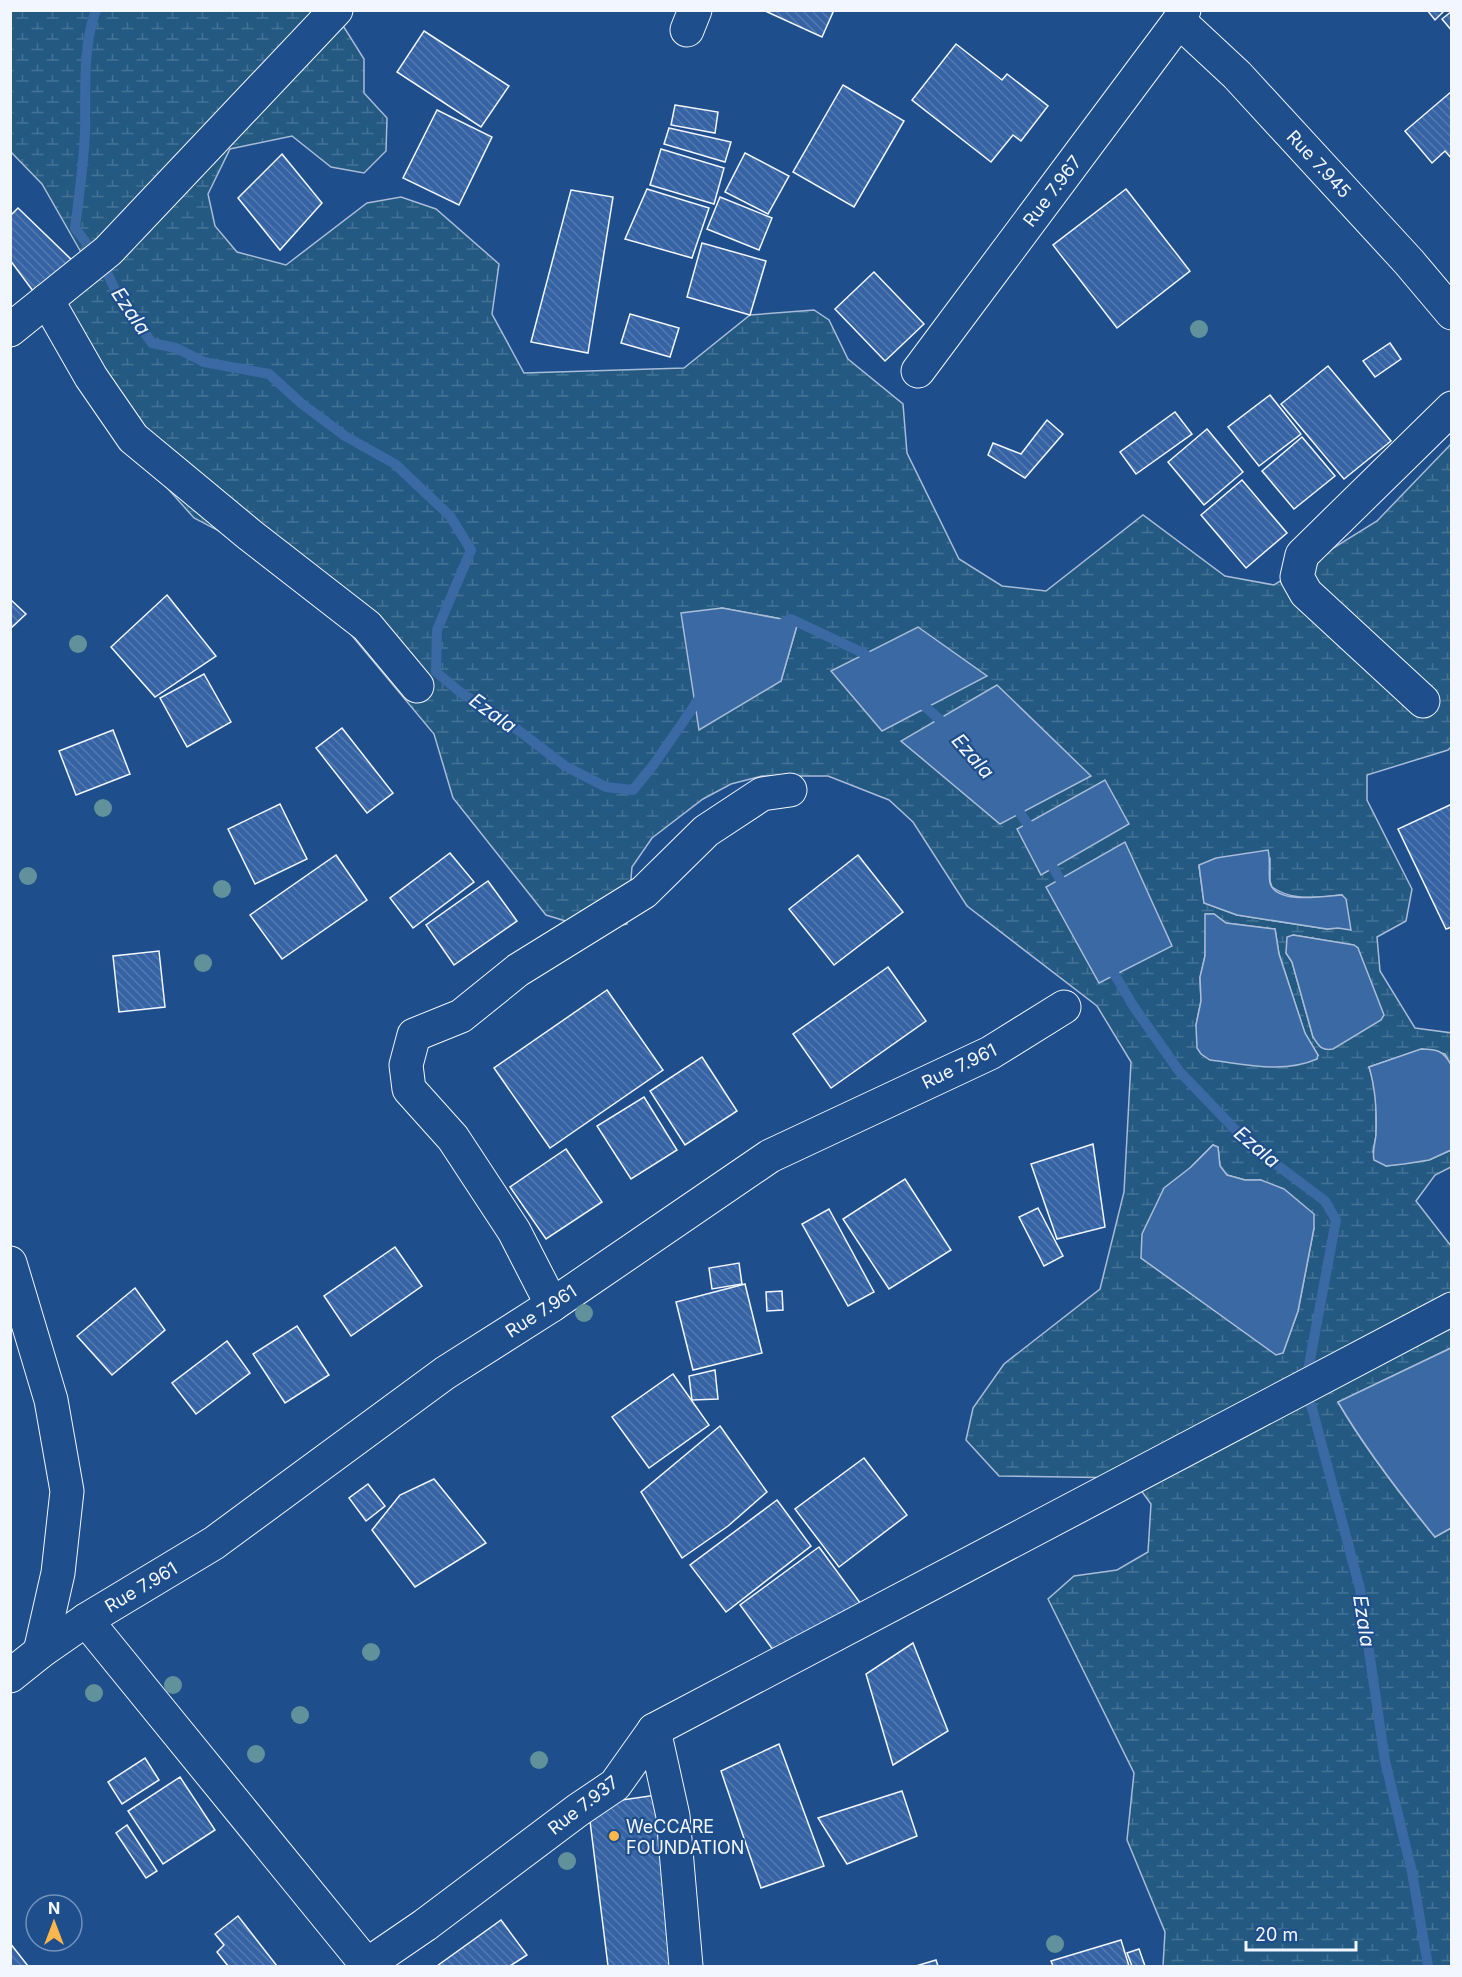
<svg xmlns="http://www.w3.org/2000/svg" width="1462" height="1977" font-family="Inter,sans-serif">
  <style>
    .wetland { fill: url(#wetland-marsh); stroke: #a8bbd7; stroke-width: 1.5; fill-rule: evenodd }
    .water { fill: #3b69a3; stroke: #a8bbd7; stroke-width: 1.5 }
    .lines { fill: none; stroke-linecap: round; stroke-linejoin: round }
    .stream { stroke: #3b69a3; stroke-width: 10 }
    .building { fill: url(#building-back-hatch); stroke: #f2f6ff; stroke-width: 1.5 }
    .minor-casing { stroke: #f2f6ff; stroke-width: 35 }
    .minor { stroke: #1f4e8c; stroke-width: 33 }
    .tree { fill: #61919a }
    .poi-dot { fill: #ffb74d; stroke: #1f4e8c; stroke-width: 2 }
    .labels { text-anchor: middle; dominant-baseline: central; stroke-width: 4.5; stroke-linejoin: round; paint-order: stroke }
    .street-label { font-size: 18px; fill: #f2f6ff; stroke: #1f4e8c }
    .poi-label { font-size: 18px; fill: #f2f6ff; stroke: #1f4e8c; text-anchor: start }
    .water-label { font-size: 20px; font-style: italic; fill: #f2f6ff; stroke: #1f4e8c }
  </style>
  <defs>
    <pattern id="wetland-marsh" width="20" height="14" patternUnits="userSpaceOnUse" patternTransform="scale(1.5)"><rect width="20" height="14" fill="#245a82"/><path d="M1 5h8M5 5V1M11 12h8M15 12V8" fill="none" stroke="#447295"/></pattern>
    <pattern id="building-back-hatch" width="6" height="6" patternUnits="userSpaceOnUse" patternTransform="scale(1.5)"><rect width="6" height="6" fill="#3563a3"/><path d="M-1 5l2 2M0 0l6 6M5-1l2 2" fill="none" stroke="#537ab1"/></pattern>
  </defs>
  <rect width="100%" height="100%" fill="#1f4e8c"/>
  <path class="wetland" d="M11 11H352L340 21 364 59V93L387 118 386 151 364 173 331 167 292 136 230 149 208 194 215 226 237 252 286 265 367 203 401 197 436 209 499 264 492 314 524 373 684 368 750 315 814 310 829 320 848 359 903 404 907 453 959 559 1002 586 1046 591 1143 515 1225 576 1274 585 1377 521 1451 444V747L1448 750 1367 775V800L1412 889 1406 921 1377 937 1380 971 1415 1028 1452 1033 1451 1065 1445 1054 1422 1049 1369 1067 1376 1090V1136L1373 1152 1386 1166 1429 1160 1451 1150V1167L1435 1175 1416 1201 1451 1246V1348L1338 1402C1366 1450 1400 1494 1435 1537L1451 1528V1966H1163L1165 1932 1127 1840 1134 1773 1048 1599 1074 1576 1117 1570 1148 1552 1151 1504 1132 1478 999 1476 966 1440 973 1408 1004 1364 1100 1289 1124 1192 1131 1062 1097 1006 967 906 913 822 889 800 828 776H762L731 784 703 799 652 838 632 867 627 924 595 930 546 915 453 798 434 734 348 631 269 557 194 518 105 418 59 310 82 254 42 184 11 152ZM722 608 798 622 781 681ZM1270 858V881L1272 887C1293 902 1317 897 1342 895L1338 928 1327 929 1237 915 1204 903 1199 866ZM1206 914H1214L1226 923 1275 929 1279 954 1305 1034 1318 1055 1196 1025 1201 1001 1200 978 1205 956ZM1293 935 1353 945 1358 948 1313 1037 1292 962 1286 953ZM1213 1145 1218 1147 1220 1166 1227 1175 1245 1180H1261L1314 1228 1298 1311 1283 1353 1276 1354 1141 1258 1191 1167Z"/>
  <g class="water">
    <path d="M722 608 798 622 781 681 699 730 681 613Z"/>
    <path d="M918 627 987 676 882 731 831 671Z"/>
    <path d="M997 685 1091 776 1000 824 901 741Z"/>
    <path d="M1105 780 1129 824 1041 875 1017 829Z"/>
    <path d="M1125 842 1172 946 1099 983 1046 887Z"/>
    <path d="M1268 850C1271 861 1268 873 1270 883 1276 905 1326 896 1342 895L1346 899 1351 930 1338 928 1327 929 1237 915 1204 903 1199 865 1216 858Z"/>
    <path d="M1205 914H1214L1226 923 1275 929 1279 954 1305 1033 1318 1055 1317 1059C1283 1074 1245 1064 1210 1060L1201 1054 1197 1048 1196 1025 1201 1001 1200 977 1205 956Z"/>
    <path d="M1293 935 1354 945 1358 948 1384 1015 1381 1020 1333 1049C1321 1051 1319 1046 1313 1037L1292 962 1286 953 1287 937Z"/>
    <path d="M1421 1049C1437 1049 1444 1051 1451 1065V1150L1429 1160 1404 1164 1386 1166 1374 1160C1372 1151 1375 1144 1376 1135 1377 1111 1376 1090 1369 1067Z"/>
    <path d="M1213 1145 1218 1147 1220 1166 1227 1175 1245 1180H1261L1284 1189 1314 1214V1228L1298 1311 1283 1353 1276 1355 1141 1258 1142 1234 1164 1188 1191 1167Z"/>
    <path d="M1451 1348V1528L1435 1537C1400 1494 1366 1450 1338 1402Z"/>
  </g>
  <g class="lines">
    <g class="stream">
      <path d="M96 10C82 48 86 91 85 131 84 163 79 196 75 228L105 268 118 296 152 343 176 348 204 362 269 374 302 404 345 436 395 464 450 516 471 550 437 630 436 672 460 692 518 730 565 766 606 787 633 790 654 764 703 693"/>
      <path d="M776 627 791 619 863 653 876 663"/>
      <path d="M917 699 950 729"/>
      <path d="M1013 802 1034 834"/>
      <path d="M1046 856 1067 891"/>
      <path d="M1109 965 1134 1007 1179 1071 1249 1144 1325 1201 1336 1220 1304 1392 1312 1408 1360 1589 1385 1761 1412 1872 1428 1966"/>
    </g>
  </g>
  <g class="building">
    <path d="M763 10H834L822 37Z"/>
    <path d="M1427 10H1445L1435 20Z"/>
    <path d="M1452 11V31L1442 19Z"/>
    <path d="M424 31 509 86 481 127 397 72Z"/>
    <path d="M956 44 1002 80 1007 74 1048 106 1021 141 1013 135 991 162 912 100Z"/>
    <path d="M843 85 904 121 854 207 793 172Z"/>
    <path d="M1452 91V159L1445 151 1432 163 1405 131Z"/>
    <path d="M675 105 718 112 715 133 671 125Z"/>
    <path d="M437 110 492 137 459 205 403 178Z"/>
    <path d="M669 128 731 142 725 162 664 144Z"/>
    <path d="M661 149 724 168 714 204 650 185Z"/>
    <path d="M745 153 789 176 768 214 725 192Z"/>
    <path d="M282 154 322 203 280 250 238 198Z"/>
    <path d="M647 189 709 208 692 258 625 239Z"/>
    <path d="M1126 189 1190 271 1117 328 1053 245Z"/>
    <path d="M571 190 613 197 588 353 531 342Z"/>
    <path d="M720 197 772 218 759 250 707 229Z"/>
    <path d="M18 208 75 263 39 299 10 260V216Z"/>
    <path d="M702 243 766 261 750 315 687 297Z"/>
    <path d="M874 272 924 324 885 361 835 309Z"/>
    <path d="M630 314 679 328 670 357 621 343Z"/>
    <path d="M1390 343 1401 359 1375 377 1363 361Z"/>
    <path d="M1328 366 1391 441 1344 479 1281 404Z"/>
    <path d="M1270 395 1301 434 1259 466 1228 427Z"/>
    <path d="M1175 412 1192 434 1136 474 1120 452Z"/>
    <path d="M1047 420 1063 434 1025 478 988 455 993 443 1021 454Z"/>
    <path d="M1207 429 1243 472 1204 505 1168 462Z"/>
    <path d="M1302 437 1335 476 1294 509 1262 471Z"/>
    <path d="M1242 480 1287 533 1246 568 1201 515Z"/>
    <path d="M167 595 216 656 155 697 111 647Z"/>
    <path d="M10 599 26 614 10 629Z"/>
    <path d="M204 674 231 722 187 747 160 698Z"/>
    <path d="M342 728 393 793 367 813 316 748Z"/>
    <path d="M113 730 130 774 76 795 59 751Z"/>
    <path d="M280 804 307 859 255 884 228 829Z"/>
    <path d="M1452 804V927L1446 929 1398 829Z"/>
    <path d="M450 853 474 882 413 928 390 898Z"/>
    <path d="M336 855 367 900 282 959 250 915Z"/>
    <path d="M858 855 903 912 834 965 789 909Z"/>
    <path d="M488 881 517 921 454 965 426 925Z"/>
    <path d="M159 951 165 1007 119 1012 113 956Z"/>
    <path d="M888 967 926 1021 831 1088 793 1034Z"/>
    <path d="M607 990 663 1070 550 1148 494 1068Z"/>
    <path d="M702 1057 737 1111 685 1145 650 1091Z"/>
    <path d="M644 1097 677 1150 631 1179 597 1126Z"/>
    <path d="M1093 1144 1105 1227 1057 1239 1031 1164Z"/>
    <path d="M566 1149 602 1202 546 1239 510 1187Z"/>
    <path d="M905 1179 951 1250 889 1289 843 1219Z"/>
    <path d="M1038 1208 1063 1256 1044 1266 1019 1217Z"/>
    <path d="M829 1209 874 1292 848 1306 802 1224Z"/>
    <path d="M395 1247 422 1286 351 1336 324 1296Z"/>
    <path d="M739 1263 742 1284 712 1289 709 1268Z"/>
    <path d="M745 1284 762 1353 693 1370 676 1302Z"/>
    <path d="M135 1288 165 1330 112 1375 77 1336Z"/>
    <path d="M782 1291 783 1310 767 1311 766 1292Z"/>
    <path d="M297 1326 329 1375 285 1403 253 1354Z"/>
    <path d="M227 1341 250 1373 196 1414 172 1383Z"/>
    <path d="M715 1370 718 1399 692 1400 689 1376Z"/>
    <path d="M673 1374 709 1425 649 1468 612 1417Z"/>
    <path d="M720 1426 767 1492 728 1526 682 1558 641 1492Z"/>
    <path d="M864 1458 907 1515 839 1567 795 1509Z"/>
    <path d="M434 1479 486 1543 415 1587 372 1530 400 1495Z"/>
    <path d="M368 1484 385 1506 366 1521 349 1498Z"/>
    <path d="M777 1500 811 1546 726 1612 690 1565Z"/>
    <path d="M819 1547 861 1604 782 1662 740 1605Z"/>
    <path d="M913 1643 948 1731 893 1765 866 1674Z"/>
    <path d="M779 1744 824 1866 761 1888 721 1771Z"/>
    <path d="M145 1758 159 1780 122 1804 108 1782Z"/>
    <path d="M180 1777 215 1830 163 1864 128 1811Z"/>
    <path d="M902 1791 917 1836 847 1864 818 1818Z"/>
    <path d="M663 1794 678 1966H608L588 1805Z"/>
    <path d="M127 1825 157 1871 146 1878 116 1833Z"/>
    <path d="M238 1916 277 1966H228L217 1952 224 1945 215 1934Z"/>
    <path d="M501 1920 527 1955 510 1966H437Z"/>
    <path d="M1121 1940 1129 1966H1053L1051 1961Z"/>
    <path d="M10 1943 28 1966H10Z"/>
    <path d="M1139 1949 1145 1966H1132L1127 1953Z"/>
    <path d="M936 1960 938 1966H916Z"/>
  </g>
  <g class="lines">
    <g class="minor-casing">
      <g id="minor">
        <path d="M1179 21 1237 75 1409 262 1452 313"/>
        <path d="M687 30 695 10"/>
        <path d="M47 300 91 377 133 438 250 535 367 626 417 686"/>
        <path d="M10 330 108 251 336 10"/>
        <path d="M918 371 1179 21 1184 10"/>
        <path d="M1423 701 1306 593 1297 577 1302 555 1452 408"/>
        <path d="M10 1263 51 1400 67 1491 58 1573 40 1652"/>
        <path d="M552 1305 514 1231 453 1138 409 1089 406 1065 414 1035 461 1016 518 970 644 892 706 831 762 794 790 790"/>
        <path d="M86 1620 367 1965"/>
        <path d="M10 1676 40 1652 86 1620 214 1543 445 1373 552 1305 770 1156 990 1053 1064 1007"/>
        <path d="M654 1730 1452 1309"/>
        <path d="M365 1966 425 1925 578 1810 615 1785 654 1730 673 1816 686 1966"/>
      </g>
    </g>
    <use href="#minor" class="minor"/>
  </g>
  <g class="tree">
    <circle cx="1199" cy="329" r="9"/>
    <circle cx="78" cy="644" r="9"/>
    <circle cx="103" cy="808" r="9"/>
    <circle cx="28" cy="876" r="9"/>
    <circle cx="222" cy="889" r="9"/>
    <circle cx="203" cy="963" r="9"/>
    <circle cx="584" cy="1313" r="9"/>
    <circle cx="371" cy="1652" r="9"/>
    <circle cx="173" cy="1685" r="9"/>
    <circle cx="94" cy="1693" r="9"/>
    <circle cx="300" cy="1715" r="9"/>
    <circle cx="256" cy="1754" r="9"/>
    <circle cx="539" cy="1760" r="9"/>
    <circle cx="567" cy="1861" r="9"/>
    <circle cx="1055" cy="1944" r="9"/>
  </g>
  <circle class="poi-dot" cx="614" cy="1836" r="6"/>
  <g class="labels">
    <g class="street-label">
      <text transform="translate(1319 164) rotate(47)">Rue 7.945</text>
      <text transform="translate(1052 191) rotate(-53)">Rue 7.967</text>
      <text transform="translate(959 1066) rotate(-26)">Rue 7.961</text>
      <text transform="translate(541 1311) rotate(-33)">Rue 7.961</text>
      <text transform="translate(141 1587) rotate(-31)">Rue 7.961</text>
      <text transform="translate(583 1805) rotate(-38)">Rue 7.937</text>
    </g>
    <g class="poi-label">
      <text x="626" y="1826">WeCCARE<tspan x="626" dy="21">FOUNDATION</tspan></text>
    </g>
    <g class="water-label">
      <text transform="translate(131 311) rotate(56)">Ezala</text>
      <text transform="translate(493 713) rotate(36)">Ezala</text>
      <text transform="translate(973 756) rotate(49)">Ezala</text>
      <text transform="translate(1257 1147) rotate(40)">Ezala</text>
      <text transform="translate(1364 1621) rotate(81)">Ezala</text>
    </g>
  </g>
  <rect width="1462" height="1977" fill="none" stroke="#f2f6ff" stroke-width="24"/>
  <g transform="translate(54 1923)"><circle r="28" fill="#1f4e8c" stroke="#7391ba" stroke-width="1.5"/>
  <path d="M0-4.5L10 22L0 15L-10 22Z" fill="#ffb74d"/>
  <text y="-9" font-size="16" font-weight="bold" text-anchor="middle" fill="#f2f6ff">N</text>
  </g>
  <path d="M1246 1941v9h110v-9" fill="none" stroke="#f2f6ff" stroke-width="3"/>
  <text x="1255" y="1941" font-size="18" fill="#f2f6ff" stroke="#1f4e8c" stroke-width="4.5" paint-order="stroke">20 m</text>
</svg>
